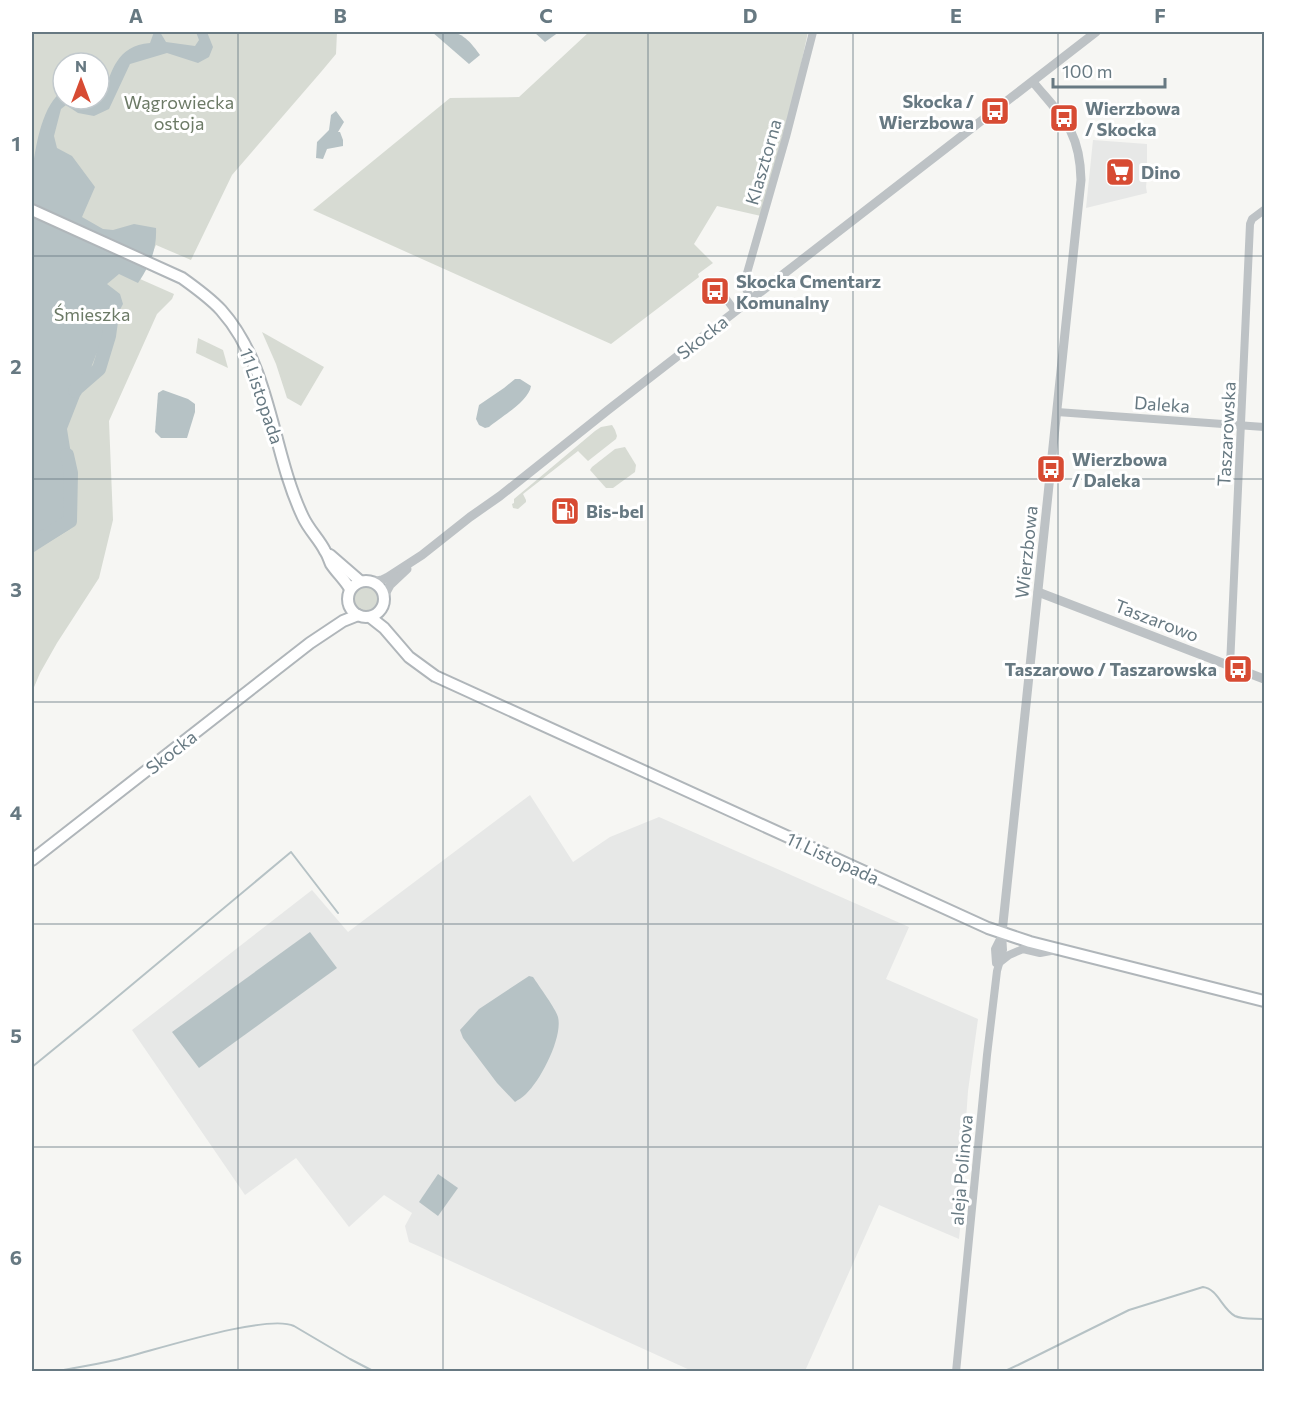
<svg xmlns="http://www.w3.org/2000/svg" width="1296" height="1403" font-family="Commissioner,sans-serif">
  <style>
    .built { fill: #e7e8e7 }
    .green { fill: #d7dbd3; fill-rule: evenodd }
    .water { fill: #b6c2c5 }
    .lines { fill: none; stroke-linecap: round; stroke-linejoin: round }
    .stream { stroke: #b6c2c5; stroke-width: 2 }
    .river { stroke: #b6c2c5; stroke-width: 14 }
    .secondary-casing { stroke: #b0b6ba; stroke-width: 14 }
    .minor { stroke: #bdc2c5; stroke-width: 8 }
    .tertiary { stroke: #bdc2c5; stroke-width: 9 }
    .secondary { stroke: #fff; stroke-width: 10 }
    .grid { fill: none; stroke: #677982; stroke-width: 1.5; stroke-opacity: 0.55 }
    .labels { text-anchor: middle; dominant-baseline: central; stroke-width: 6; stroke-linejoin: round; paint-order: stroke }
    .poi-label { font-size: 18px; font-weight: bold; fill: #677982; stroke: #fff; text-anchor: start }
    .park-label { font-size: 18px; fill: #6c7a66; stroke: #fff }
    .street-label { font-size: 18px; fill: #677982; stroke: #fff }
    .neatline { fill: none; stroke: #677982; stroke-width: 2 }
    .grid-label { font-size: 20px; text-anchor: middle; font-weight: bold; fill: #677982 }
  </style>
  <rect width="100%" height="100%" fill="#f6f6f3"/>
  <g class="built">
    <path d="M1093 140 1147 144V177L1146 187 1147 193 1086 208Z"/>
    <path d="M530 795 573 862 610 837 659 817 909 927 886 979 978 1019 968 1091 964 1149V1189L959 1239 879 1205 805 1371H692L409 1242 405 1226 412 1213 384 1195 349 1227 296 1158 245 1195 132 1030 312 890 348 932Z"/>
  </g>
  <g class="green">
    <path d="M32 32H337L336 54 321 72 232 175 191 260 156 245 140 279 174 294 172 299 157 314 109 421 113 520 99 578 57 643 40 673 32 692ZM63 63H99V99H63Z"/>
    <path d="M589 32H808L797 83 761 216 717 206 694 244 713 263 698 274 699 277 611 344 313 210 450 98 519 97Z"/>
    <path d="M262 332 324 367 301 406 287 398 276 364Z"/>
    <path d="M198 338 223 350 228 368 196 353Z"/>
    <path d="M612 425 615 430 617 436 616 439 588 461 578 451 523 494 526 500V502L518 509 513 508 512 504 514 503V499L595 431 601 427Z"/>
    <path d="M625 447 636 465 635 472 613 488H606L590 470 592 467 615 449Z"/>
    <circle cx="365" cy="599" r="13"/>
  </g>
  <g class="water">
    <path d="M154 32H160L166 42 195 46 199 40 196 32H207L213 47 209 57 198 63 167 53 130 64 109 109 94 116 78 113 66 105 61 109 54 136 57 148 72 156 95 187 82 217 103 229 113 230 134 224 156 228C157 250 150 265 138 283L119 274 107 284 120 294 123 304 96 355 67 429 71 454 70 529 34 552 32 567V166H33C36 144 43 103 63 91V99C75 99 94 103 102 96 113 70 116 46 150 43Z"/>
    <path d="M432 32C457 29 465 34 480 55L469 64Z"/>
    <path d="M534 32H559L545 42Z"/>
    <path d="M336 111 344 122 338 132H340L343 140V146L327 149 323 159 316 158 317 142 329 130 331 115Z"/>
    <path d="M515 379H520L531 386C529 401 501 417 489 427L485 428 479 425 476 419 479 405 504 388Z"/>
    <path d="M163 390 188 399 195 404V412L187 438H161L155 432 158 393Z"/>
    <path d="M310 932 337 968 199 1068 172 1032Z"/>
    <path d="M529 976 533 977C539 986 556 1009 558 1017 563 1037 541 1080 526 1094 523 1097 518 1100 515 1102L497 1083 463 1038 460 1030 479 1009Z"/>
    <path d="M438 1174 458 1188 438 1216 419 1202Z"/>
  </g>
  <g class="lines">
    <g class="stream">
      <path d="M32 1067 92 1018 291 852 338 913"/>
      <path d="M52 1372C73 1368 94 1365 115 1360 150 1352 266 1313 294 1326L350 1359 375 1372"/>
      <path d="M1003 1372 1018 1365 1129 1310 1203 1287C1218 1289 1222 1309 1235 1316 1243 1320 1256 1318 1264 1319"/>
    </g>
    <g class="river">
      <path d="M75 391 76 389 99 369 109 336 112 314 111 312"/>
      <path d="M32 544 70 521 71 473 67 455"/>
    </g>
    <g class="secondary-casing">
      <g id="secondary">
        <path d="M32 210 182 278C196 288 210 298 221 310 272 367 271 450 303 517 309 530 319 539 325 551 328 555 329 560 331 564 337 573 345 580 350 589"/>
        <path d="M330 555 360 581"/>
        <circle cx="366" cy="599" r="18"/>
        <path d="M370 617 384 628 409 657 435 676 988 928 1030 942 1264 1001"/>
        <path d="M32 860 310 643 343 621 358 615"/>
      </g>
    </g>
    <g class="minor">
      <path d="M724 296 735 311"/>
      <path d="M751 299 746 289 745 280 786 137 813 32"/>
      <path d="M1057 412 1264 427"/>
      <path d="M1230 666 1250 224 1252 219 1264 210"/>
      <path d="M1000 962 1009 955 1023 949 1040 953 1056 950"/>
      <path d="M996 963 995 949 1002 935"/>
      <path d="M956 1372 987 1055 997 971 1003 950 1002 933"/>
    </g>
    <g class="tertiary">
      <path d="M372 582 382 580 388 577 422 555 470 517 500 496 608 410 1096 32"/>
      <path d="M1038 592 1264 679"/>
      <path d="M384 596 390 585 407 569"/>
      <path d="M1002 933 1081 180C1080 130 1062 117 1033 82"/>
    </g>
    <use href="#secondary" class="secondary"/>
  </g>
  <path class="grid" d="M238 32V1372M443 32V1372M648 32V1372M853 32V1372M1058 32V1372M32 256H1264M32 479H1264M32 702H1264M32 924H1264M32 1147H1264"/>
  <defs>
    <g id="bus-square" transform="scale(1.5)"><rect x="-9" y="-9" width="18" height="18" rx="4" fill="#d74b33" stroke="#fff"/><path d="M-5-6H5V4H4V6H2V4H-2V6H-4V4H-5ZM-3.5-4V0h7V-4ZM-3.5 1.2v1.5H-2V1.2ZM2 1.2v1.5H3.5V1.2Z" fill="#fff"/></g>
    <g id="supermarket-square" transform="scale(1.5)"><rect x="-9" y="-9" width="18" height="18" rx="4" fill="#d74b33" stroke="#fff"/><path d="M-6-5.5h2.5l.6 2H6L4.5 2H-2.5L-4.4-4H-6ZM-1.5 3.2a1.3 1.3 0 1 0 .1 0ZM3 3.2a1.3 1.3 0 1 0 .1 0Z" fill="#fff"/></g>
    <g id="fuel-square" transform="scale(1.5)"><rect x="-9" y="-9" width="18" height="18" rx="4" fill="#d74b33" stroke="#fff"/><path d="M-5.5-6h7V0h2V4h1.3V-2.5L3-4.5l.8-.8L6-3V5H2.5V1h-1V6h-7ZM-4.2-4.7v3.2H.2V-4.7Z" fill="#fff"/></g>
  </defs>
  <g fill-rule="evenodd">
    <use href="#bus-square" x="995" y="111"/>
    <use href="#bus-square" x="1064" y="118"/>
    <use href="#supermarket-square" x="1120" y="172"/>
    <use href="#bus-square" x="715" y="291"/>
    <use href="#bus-square" x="1051" y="469"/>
    <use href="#fuel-square" x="565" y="511"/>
    <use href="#bus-square" x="1238" y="669"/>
  </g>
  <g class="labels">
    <g class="poi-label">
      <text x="974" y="101" text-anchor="end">Skocka /<tspan x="974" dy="21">Wierzbowa</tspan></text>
      <text x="1085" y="108">Wierzbowa<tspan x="1085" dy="21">/ Skocka</tspan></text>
      <text x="1141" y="172">Dino</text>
      <text x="736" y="281">Skocka Cmentarz<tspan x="736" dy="21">Komunalny</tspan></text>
      <text x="1072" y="459">Wierzbowa<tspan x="1072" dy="21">/ Daleka</tspan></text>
      <text x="586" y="511">Bis-bel</text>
      <text x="1217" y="669" text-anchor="end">Taszarowo / Taszarowska</text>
    </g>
    <g class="park-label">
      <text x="179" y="102">Wągrowiecka<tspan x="179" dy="21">ostoja</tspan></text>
      <text x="92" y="314">Śmieszka</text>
    </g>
    <g class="street-label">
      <text transform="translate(763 162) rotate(-74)">Klasztorna</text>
      <text transform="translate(702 337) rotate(-38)">Skocka</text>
      <text transform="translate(262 396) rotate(71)">11 Listopada</text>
      <text transform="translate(1162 404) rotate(4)">Daleka</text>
      <text transform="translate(1226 434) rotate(-87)">Taszarowska</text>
      <text transform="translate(1026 552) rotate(-84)">Wierzbowa</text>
      <text transform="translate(1157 620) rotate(21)">Taszarowo</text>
      <text transform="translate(171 752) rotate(-38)">Skocka</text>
      <text transform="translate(833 858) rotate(25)">11 Listopada</text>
      <text transform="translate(961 1170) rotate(-85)">aleja Polinova</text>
    </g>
  </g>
  <rect width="1296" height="1403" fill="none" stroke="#ffffff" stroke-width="66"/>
  <g transform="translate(81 81)"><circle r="28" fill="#ffffff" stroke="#c2c9cd" stroke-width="1.5"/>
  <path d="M0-4.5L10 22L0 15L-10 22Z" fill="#d74b33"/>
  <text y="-9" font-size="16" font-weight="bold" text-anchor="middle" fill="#677982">N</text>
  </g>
  <path d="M1053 78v9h112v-9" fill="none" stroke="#677982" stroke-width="3"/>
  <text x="1062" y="78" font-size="18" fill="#677982" stroke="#ffffff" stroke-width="4.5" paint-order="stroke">100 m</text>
  <rect x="33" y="33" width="1230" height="1337" class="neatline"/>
  <g class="grid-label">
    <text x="136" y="23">A</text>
    <text x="340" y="23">B</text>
    <text x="546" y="23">C</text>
    <text x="750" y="23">D</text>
    <text x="956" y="23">E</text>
    <text x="1160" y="23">F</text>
    <text x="16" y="151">1</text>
    <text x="16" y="374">2</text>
    <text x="16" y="597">3</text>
    <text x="16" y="820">4</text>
    <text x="16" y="1043">5</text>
    <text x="16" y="1265">6</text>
  </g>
</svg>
